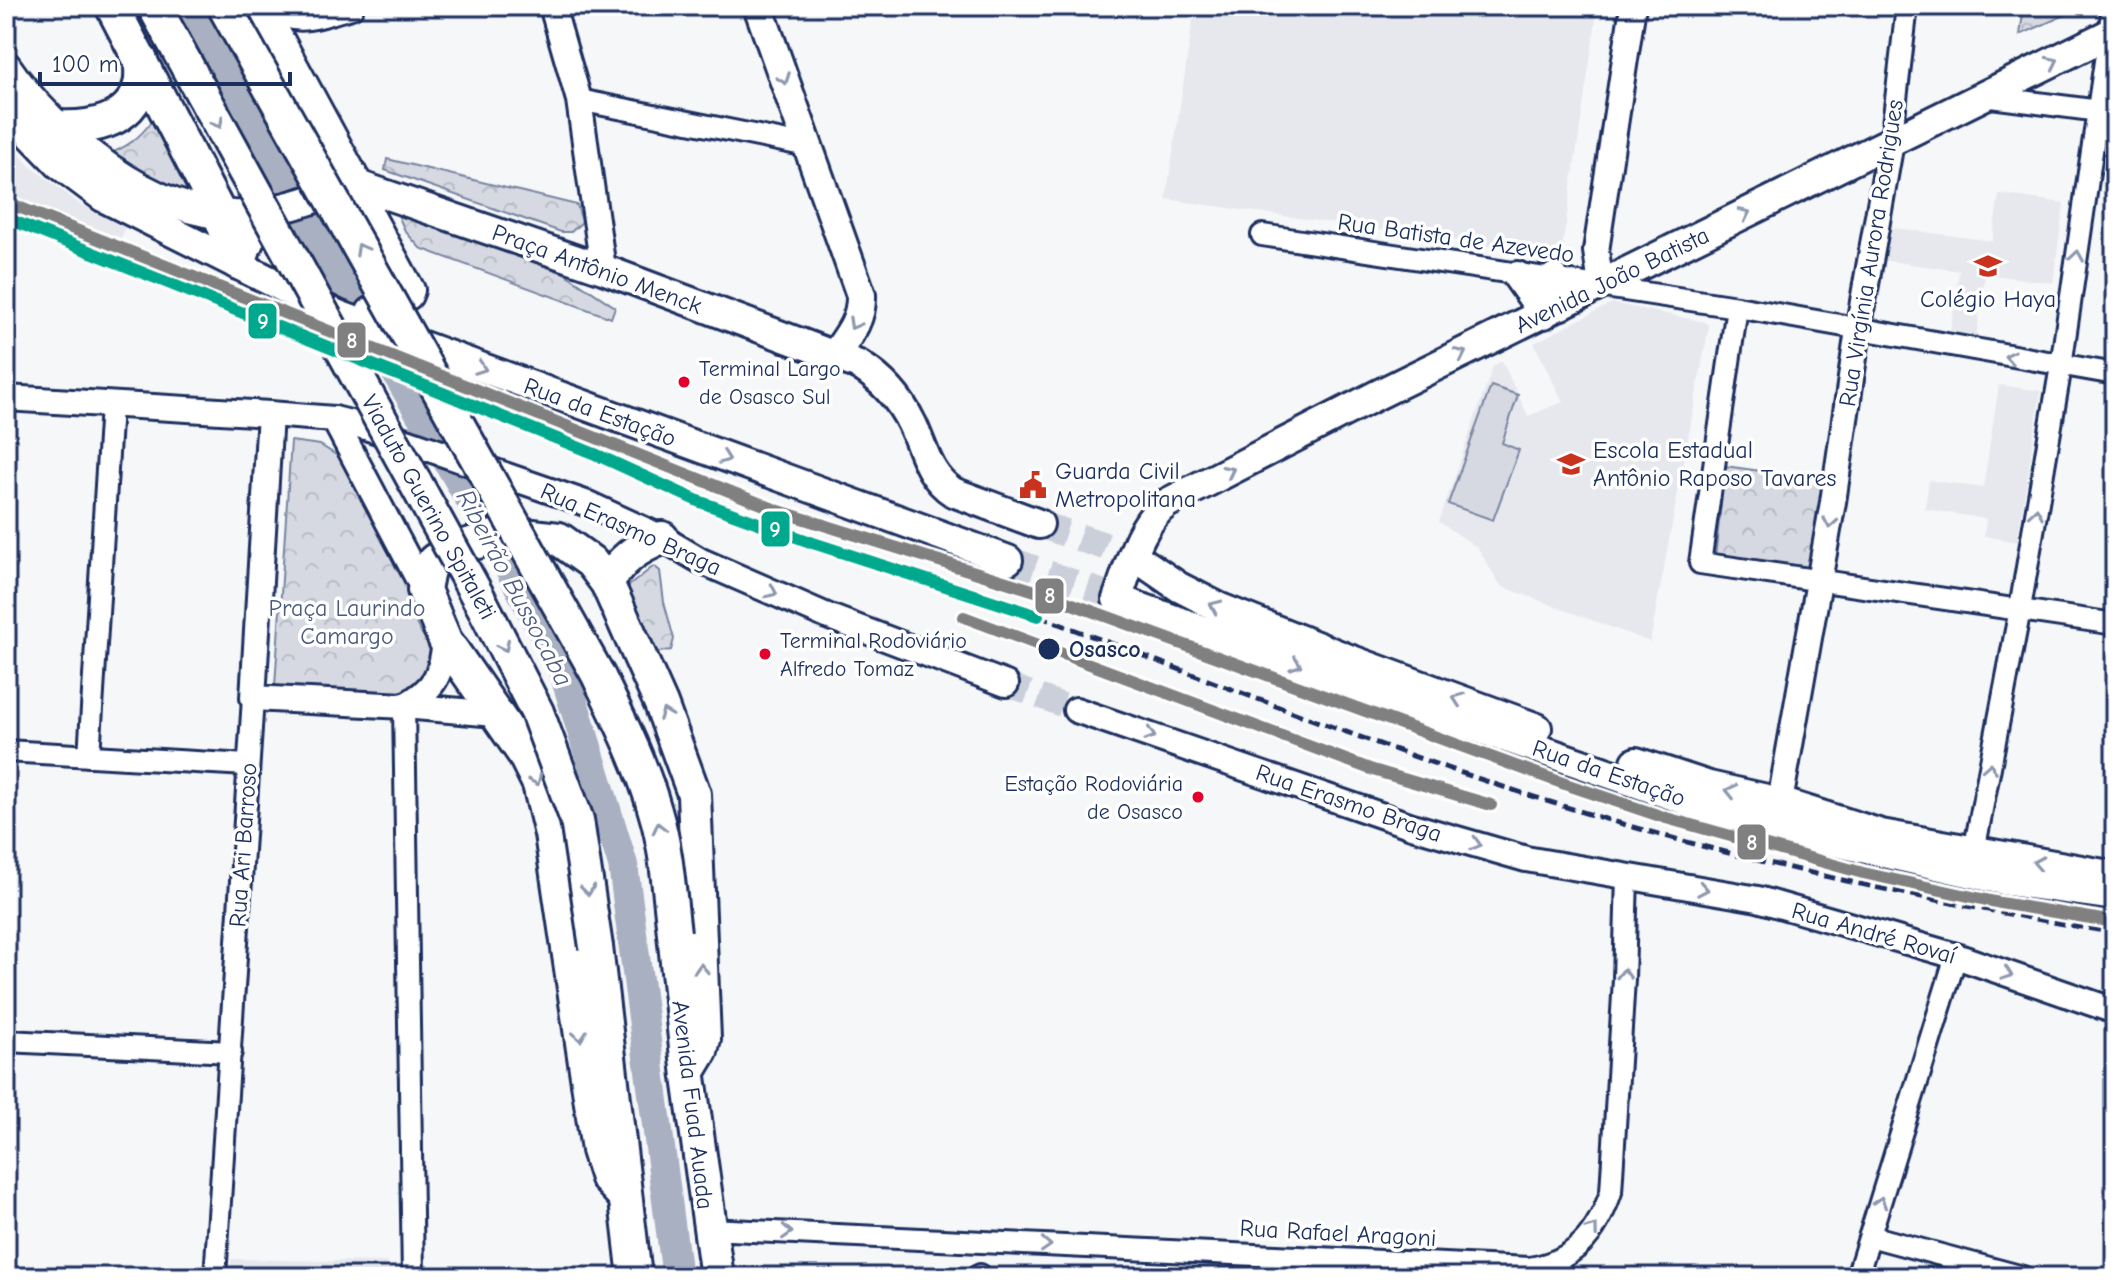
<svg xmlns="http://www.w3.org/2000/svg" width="2121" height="1283" font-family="'Comic Neue',sans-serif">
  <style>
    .built { fill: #e6e8ee }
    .park { fill: url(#park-crowns); stroke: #7884a0; stroke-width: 2 }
    .pitch { fill: #d6d9e2; stroke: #7884a0; stroke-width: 2 }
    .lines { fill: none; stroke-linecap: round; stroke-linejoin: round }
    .river { stroke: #a9b0c1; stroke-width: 30 }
    .tertiary-tunnel { stroke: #cacfda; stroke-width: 24; stroke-dasharray: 24 12; stroke-linecap: butt }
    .secondary-tunnel { stroke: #cacfda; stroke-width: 28; stroke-dasharray: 28 14; stroke-linecap: butt }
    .minor-casing { stroke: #1b2f5e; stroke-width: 26 }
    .tertiary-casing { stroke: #1b2f5e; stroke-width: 30 }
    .secondary-casing { stroke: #1b2f5e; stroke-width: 34 }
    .primary-casing { stroke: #1b2f5e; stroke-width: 38 }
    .minor { stroke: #fff; stroke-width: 20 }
    .tertiary { stroke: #fff; stroke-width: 24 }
    .secondary { stroke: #fff; stroke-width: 28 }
    .primary { stroke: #fff; stroke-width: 32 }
    .rail { stroke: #1b2f5e; stroke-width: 5; stroke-dasharray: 12 6; stroke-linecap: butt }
    .primary-bridge-casing { stroke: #1b2f5e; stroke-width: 38; stroke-linecap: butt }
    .primary-bridge { stroke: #fff; stroke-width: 32 }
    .rail-1-casing { stroke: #fff; stroke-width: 18 }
    .rail-2-casing { stroke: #fff; stroke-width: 18 }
    .rail-1 { stroke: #808080; stroke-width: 12 }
    .rail-2 { stroke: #00a88e; stroke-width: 12 }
    .oneway { stroke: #8d97ae }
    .bus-dot { fill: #e4002b; stroke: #fff; stroke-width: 3 }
    .stop-dot { fill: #1b2f5e; stroke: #fff; stroke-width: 3 }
    .labels { text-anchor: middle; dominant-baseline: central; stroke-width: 7; stroke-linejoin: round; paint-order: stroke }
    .bus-label { font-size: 22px; fill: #1b2f5e; stroke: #fff; text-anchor: start }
    .street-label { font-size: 24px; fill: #1b2f5e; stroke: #fff }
    .poi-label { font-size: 24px; fill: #1b2f5e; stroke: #fff; text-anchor: start }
    .park-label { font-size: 24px; fill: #4a5a7f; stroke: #fff }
    .stop-label { font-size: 24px; font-weight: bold; fill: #1b2f5e; stroke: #fff; text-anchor: start }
    .water-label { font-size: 26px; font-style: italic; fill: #4d5c81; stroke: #fff }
    .line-badge { stroke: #fff; stroke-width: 3 }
    .badge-label { font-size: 22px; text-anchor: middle; font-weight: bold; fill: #fff }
  </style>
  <defs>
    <pattern id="park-crowns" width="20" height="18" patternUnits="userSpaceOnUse" patternTransform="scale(2)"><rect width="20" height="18" fill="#d6d9e2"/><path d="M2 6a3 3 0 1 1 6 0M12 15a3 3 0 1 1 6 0" fill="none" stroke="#b7bbc4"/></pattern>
  </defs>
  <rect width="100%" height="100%" fill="#f6f7f9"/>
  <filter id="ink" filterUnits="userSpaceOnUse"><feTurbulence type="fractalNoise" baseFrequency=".0125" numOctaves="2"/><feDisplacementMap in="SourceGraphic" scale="16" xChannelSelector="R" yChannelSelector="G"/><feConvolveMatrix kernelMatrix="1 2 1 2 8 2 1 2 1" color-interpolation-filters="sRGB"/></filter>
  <g filter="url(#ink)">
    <g class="built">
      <path d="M1195 6H1598L1561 256 1166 199Z"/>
      <path d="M6 139 29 165 81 205 127 223 116 253 6 201Z"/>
      <path d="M1999 194 2064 203 2053 283 1985 274 1975 345 1949 341 1959 271 1883 260 1887 227 1992 241Z"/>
      <path d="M1612 303 1705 322 1709 326 1650 642 1501 586 1477 547 1439 522 1493 366 1502 361 1528 416 1563 402 1534 343Z"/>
      <path d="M1999 385 2041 391 2017 542 1984 536 1986 519 1925 509 1929 480 1983 488Z"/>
      <path d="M231 1259 387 1262 389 1277H230Z"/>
    </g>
    <g class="park">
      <path d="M2024 6H2085L2020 35Z"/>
      <path d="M153 120 198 199 182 196 106 155C128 147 139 138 153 120Z"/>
      <path d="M387 159 577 205 582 222 571 232H561L385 170Z"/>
      <path d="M398 215 564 273 615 307 611 318 420 248 405 231Z"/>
      <path d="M291 441 320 445 354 466 413 589C410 620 417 629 435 652L432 674 407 694 275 686Z"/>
      <path d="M1725 466 1825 480 1812 572 1715 558Z"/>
      <path d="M654 566 660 571 664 602 674 639 671 650 652 653 625 589Z"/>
    </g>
    <path class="pitch" d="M1491 386 1518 395 1502 443 1519 450 1493 520 1448 504Z"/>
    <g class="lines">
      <path class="river" d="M189 6 295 198 502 554 563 669 623 865 677 1277"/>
      <path class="tertiary-tunnel" d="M1006 684 1076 710"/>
      <g class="secondary-tunnel">
        <path d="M1039 524 1134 556"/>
        <path d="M1008 560 1117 599"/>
      </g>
      <g class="minor-casing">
        <g id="minor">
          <path d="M1983 96 2115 113"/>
          <path d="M579 100 808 146"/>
          <path d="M1891 142 1907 6"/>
          <path d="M1262 235 1737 307 2115 374"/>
          <path d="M1737 307 1700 563 2115 624"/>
          <path d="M404 706 413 1277"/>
          <path d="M6 751 247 765"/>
          <path d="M89 756 111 406"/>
          <path d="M1972 862 2020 609 2061 366 2113 6"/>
          <path d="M6 1041 231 1052"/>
          <path d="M709 1229 1529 1268C1575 1261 1597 1234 1611 1192L1624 979 1627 876"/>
          <path d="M1870 1236 2023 1277"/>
          <path d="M215 1277 253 698"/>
          <path d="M980 1277V1275"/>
          <path d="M1857 1277 1956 956"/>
        </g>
      </g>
      <g class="tertiary-casing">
        <g id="tertiary">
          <path d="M267 6C301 27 315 15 351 6"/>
          <path d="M552 6 579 100 603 269"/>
          <path d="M1601 285 1596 251 1633 6"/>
          <path d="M6 398 270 414 334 419 366 427 588 504 662 538 701 561 827 616 1006 684"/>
          <path d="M270 414 253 698 404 706 495 714"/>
          <path d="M334 419 424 590"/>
          <path d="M404 706C435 689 442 674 445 640"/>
          <path d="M1076 710 1412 826 1526 859 1758 899 1956 956 2115 1011"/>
          <path d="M1785 817 1780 802 1833 502 1858 330 1891 142"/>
        </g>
      </g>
      <g class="secondary-casing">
        <g id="secondary">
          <path d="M261 6 358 185 366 209 410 290 408 295 371 312"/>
          <path d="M758 6 861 295C862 320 848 336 834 356"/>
          <path d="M2115 31 1377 395 1167 503C1139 523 1129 568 1117 599L1371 691 1689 801 1788 831 2008 881 2115 896"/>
          <path d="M6 66C53 135 154 219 243 215 275 213 319 197 350 187"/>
          <path d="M6 109 59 164 103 197 338 315 1008 560"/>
          <path d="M358 185 603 269 859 365C883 380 900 399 912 424 924 449 928 476 953 492L1039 524"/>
          <path d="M242 265C247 234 259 227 282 208"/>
          <path d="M1517 276 1544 314"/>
          <path d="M1554 278 1561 305"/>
          <path d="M1134 556 1179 587 1218 607 1349 659 1537 728"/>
          <path d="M1636 762 1709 786 1780 802 1881 834 2115 876"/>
        </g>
      </g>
      <g class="primary-casing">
        <g id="primary">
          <path d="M112 6 219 213 238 263"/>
          <path d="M56 127C88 129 131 123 140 85 142 78 141 68 141 60"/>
          <path d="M607 583C621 560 636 548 662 538"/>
          <path d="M674 933 689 1077 717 1277"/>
          <path d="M596 947 635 1277"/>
          <path d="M625 1197 607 1178 598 1150 551 834 539 784 524 754 445 640 424 590 428 569 434 561 446 552 506 533 559 539 591 562 607 583 661 704 694 794 704 1039 701 1051 689 1071"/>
        </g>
      </g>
      <use href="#minor" class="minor"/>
      <use href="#tertiary" class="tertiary"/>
      <use href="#secondary" class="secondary"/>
      <use href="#primary" class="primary"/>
      <path class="rail" d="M1038 616C1218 683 1396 755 1579 811 1755 865 1934 902 2115 933"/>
      <g class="primary-bridge-casing">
        <g id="primary-bridge">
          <path d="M154 6 483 606 537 712 577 820 596 947"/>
          <path d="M224 6 598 675C619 719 642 764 655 811 667 850 669 892 674 933"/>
        </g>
      </g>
      <use href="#primary-bridge" class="primary-bridge"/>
      <g class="rail-1-casing">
        <g id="rail-1">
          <path d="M6 202 779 511 1045 594 1565 784 1666 818 1863 873 2000 903 2115 922"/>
          <path d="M964 617 1373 770 1491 805"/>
        </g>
      </g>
      <g class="rail-2-casing">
        <path id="rail-2" d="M6 218 595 454 698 501 813 543 1038 616"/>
      </g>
      <use href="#rail-1" class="rail-1"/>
      <use href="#rail-2" class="rail-2"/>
    </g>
    <defs><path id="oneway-chevron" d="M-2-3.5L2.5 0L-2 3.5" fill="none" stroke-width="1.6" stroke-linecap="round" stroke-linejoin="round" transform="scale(2)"/></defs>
    <g class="oneway">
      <use href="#oneway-chevron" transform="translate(2053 62) rotate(-26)"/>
      <use href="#oneway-chevron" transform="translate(784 79) rotate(70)"/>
      <use href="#oneway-chevron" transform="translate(218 123) rotate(61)"/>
      <use href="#oneway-chevron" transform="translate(1745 214) rotate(-26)"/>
      <use href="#oneway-chevron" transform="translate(361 249) rotate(-119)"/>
      <use href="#oneway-chevron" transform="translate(2077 256) rotate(-81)"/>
      <use href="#oneway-chevron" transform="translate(854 324) rotate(119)"/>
      <use href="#oneway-chevron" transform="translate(1461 354) rotate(-26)"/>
      <use href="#oneway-chevron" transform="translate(2010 357) rotate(-170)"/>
      <use href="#oneway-chevron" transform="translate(481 368) rotate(20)"/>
      <use href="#oneway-chevron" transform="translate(725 458) rotate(20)"/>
      <use href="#oneway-chevron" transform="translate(1229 471) rotate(-27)"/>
      <use href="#oneway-chevron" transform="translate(2036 513) rotate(-81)"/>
      <use href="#oneway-chevron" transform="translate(1830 523) rotate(100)"/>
      <use href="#oneway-chevron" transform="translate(772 592) rotate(24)"/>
      <use href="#oneway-chevron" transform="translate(1215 606) rotate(-156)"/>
      <use href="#oneway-chevron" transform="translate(504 646) rotate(63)"/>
      <use href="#oneway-chevron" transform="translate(1296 664) rotate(20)"/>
      <use href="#oneway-chevron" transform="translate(1458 699) rotate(-160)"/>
      <use href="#oneway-chevron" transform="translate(665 714) rotate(-110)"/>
      <use href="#oneway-chevron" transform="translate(1150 735) rotate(19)"/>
      <use href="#oneway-chevron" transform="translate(1990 768) rotate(-79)"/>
      <use href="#oneway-chevron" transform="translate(536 780) rotate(67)"/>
      <use href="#oneway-chevron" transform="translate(1731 791) rotate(-167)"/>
      <use href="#oneway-chevron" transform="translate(659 828) rotate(-103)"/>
      <use href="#oneway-chevron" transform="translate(1476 844) rotate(16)"/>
      <use href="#oneway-chevron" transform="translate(2038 863) rotate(-169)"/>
      <use href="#oneway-chevron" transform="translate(1703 889) rotate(10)"/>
      <use href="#oneway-chevron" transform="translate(588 890) rotate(83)"/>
      <use href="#oneway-chevron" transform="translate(701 969) rotate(-92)"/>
      <use href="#oneway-chevron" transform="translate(1624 974) rotate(-89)"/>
      <use href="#oneway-chevron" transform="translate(2007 974) rotate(19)"/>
      <use href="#oneway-chevron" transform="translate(580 1036) rotate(82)"/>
      <use href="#oneway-chevron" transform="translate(1880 1202) rotate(-73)"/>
      <use href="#oneway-chevron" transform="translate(1593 1229) rotate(-53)"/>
      <use href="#oneway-chevron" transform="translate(787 1232) rotate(3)"/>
      <use href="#oneway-chevron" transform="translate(1046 1245) rotate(3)"/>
    </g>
  </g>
  <defs>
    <g id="school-bare" transform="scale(2.16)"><path d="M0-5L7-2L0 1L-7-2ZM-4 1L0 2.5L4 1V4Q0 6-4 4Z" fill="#c8321e" stroke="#fff" stroke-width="2.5" paint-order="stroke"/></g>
    <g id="civic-bare" transform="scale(2.16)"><path d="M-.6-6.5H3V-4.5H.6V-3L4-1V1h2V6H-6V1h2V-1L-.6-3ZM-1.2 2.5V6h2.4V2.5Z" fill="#c8321e" stroke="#fff" stroke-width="2.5" paint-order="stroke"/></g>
  </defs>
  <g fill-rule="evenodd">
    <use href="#school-bare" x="1988" y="266"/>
    <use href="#school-bare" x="1571" y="464"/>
    <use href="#civic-bare" x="1033" y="485"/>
  </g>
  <g class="bus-dot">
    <circle cx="684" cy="382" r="7"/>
    <circle cx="765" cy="654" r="7"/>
    <circle cx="1198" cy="797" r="7"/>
  </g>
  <circle class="stop-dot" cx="1049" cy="649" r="12"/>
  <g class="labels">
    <g class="bus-label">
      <text x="699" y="369">Terminal Largo<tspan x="699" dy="28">de Osasco Sul</tspan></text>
      <text x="780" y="641">Terminal Rodoviário<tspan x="780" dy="28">Alfredo Tomaz</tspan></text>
      <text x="1183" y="784" text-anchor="end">Estação Rodoviária<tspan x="1183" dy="28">de Osasco</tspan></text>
    </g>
    <g class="street-label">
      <text transform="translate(1456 238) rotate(8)">Rua Batista de Azevedo</text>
      <text transform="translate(1871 253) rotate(-81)">Rua Virgínia Aurora Rodrigues</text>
      <text transform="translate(597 269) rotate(20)">Praça Antônio Menck</text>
      <text transform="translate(1612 280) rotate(-26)">Avenida João Batista</text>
      <text transform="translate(600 412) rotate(20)">Rua da Estação</text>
      <text transform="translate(429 507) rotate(61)">Viaduto Guerino Spitaleti</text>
      <text transform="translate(631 529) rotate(24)">Rua Erasmo Braga</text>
      <text transform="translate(1609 773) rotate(19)">Rua da Estação</text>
      <text transform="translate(1349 803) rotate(19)">Rua Erasmo Braga</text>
      <text transform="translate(243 845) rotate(-86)">Rua Ari Barroso</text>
      <text transform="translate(1874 933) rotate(16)">Rua André Rovaí</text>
      <text transform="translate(693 1105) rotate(83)">Avenida Fuad Auada</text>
      <text transform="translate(1338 1233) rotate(3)">Rua Rafael Aragoni</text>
    </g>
    <g class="poi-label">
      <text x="1988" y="299" text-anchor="middle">Colégio Haya</text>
      <text x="1593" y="450">Escola Estadual<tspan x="1593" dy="28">Antônio Raposo Tavares</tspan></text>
      <text x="1055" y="471">Guarda Civil<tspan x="1055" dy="28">Metropolitana</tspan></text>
    </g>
    <g class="park-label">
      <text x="347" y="608">Praça Laurindo<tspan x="347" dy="28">Camargo</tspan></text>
    </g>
    <g class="stop-label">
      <text x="1069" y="649">Osasco</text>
    </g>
    <g class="water-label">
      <text transform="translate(514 588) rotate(62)">Ribeirão Bussocaba</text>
    </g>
  </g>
  <g class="line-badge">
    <rect x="247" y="302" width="31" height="38" rx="8" fill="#00a88e"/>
    <rect x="336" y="321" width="31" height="38" rx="8" fill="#808080"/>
    <rect x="760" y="510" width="31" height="38" rx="8" fill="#00a88e"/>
    <rect x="1034" y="577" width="31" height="38" rx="8" fill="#808080"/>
    <rect x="1736" y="823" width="31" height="38" rx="8" fill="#808080"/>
  </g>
  <g class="badge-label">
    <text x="263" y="329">9</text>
    <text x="352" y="348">8</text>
    <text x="775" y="537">9</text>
    <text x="1050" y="603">8</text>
    <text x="1752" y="850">8</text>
  </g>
  <rect width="2121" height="1283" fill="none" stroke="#fff" stroke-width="32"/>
  <rect x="16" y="16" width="2089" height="1251" fill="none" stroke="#1b2f5e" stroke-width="3" filter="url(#ink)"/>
  <path d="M40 72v12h250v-12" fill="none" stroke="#1b2f5e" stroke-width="4"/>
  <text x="52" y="72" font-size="24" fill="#1b2f5e" stroke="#ffffff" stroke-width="6" paint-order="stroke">100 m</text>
</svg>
